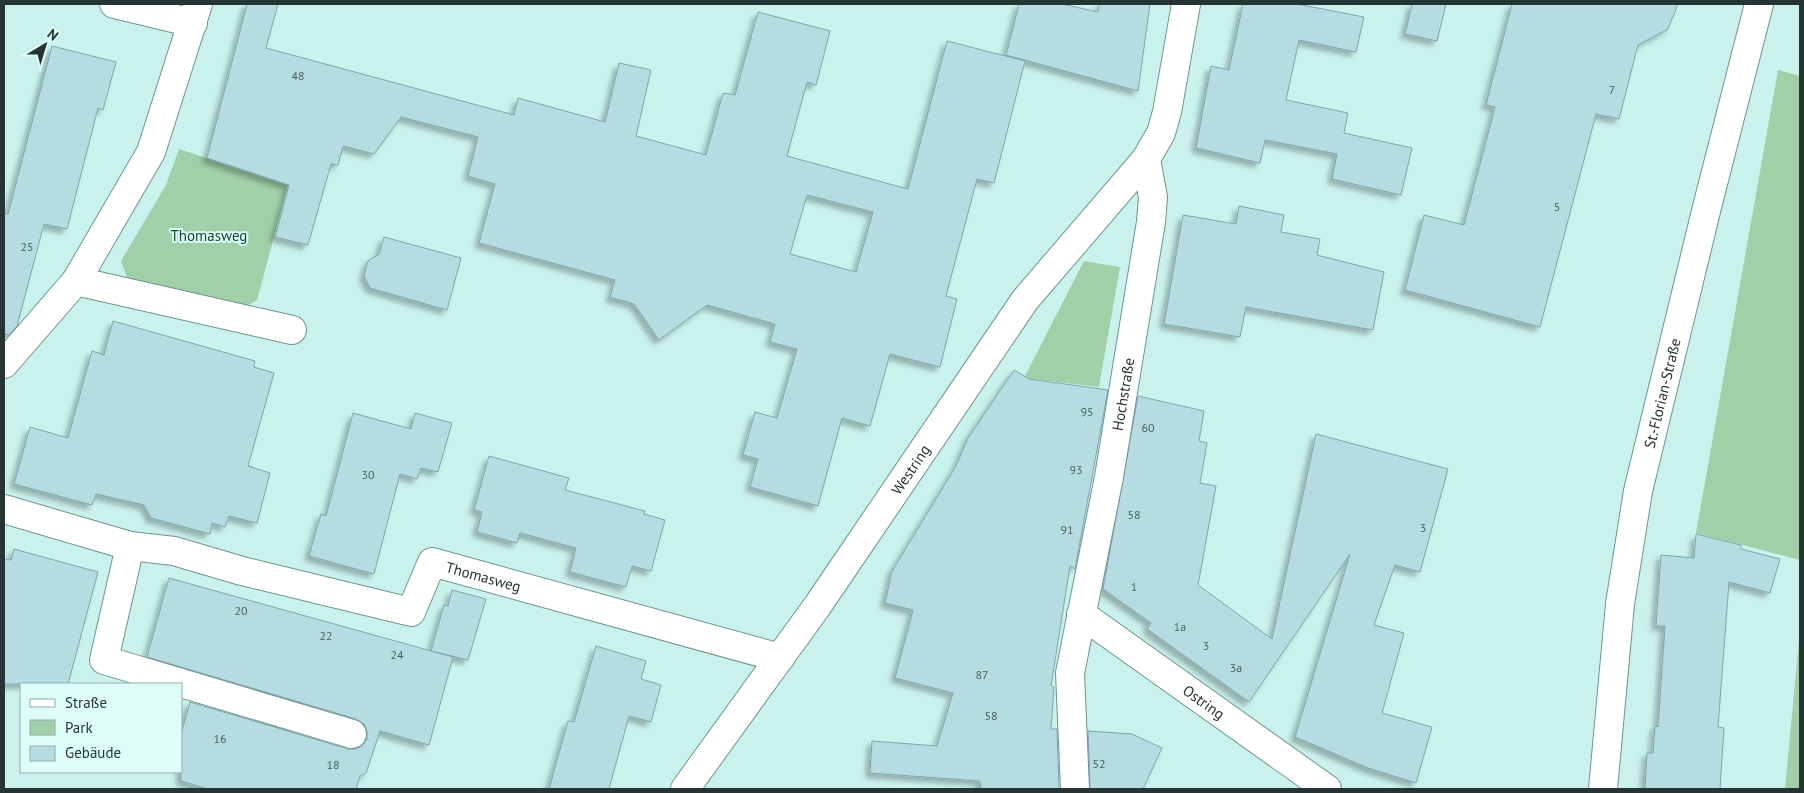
<svg xmlns="http://www.w3.org/2000/svg" width="1804" height="793" font-family="'PT Sans',sans-serif">
  <style>
    .green { fill: #a0cfa8 }
    .building { fill: #b4dce1; stroke: #7fa5a9; fill-rule: evenodd; filter: url(#shadow) }
    .lines { fill: none; stroke-linecap: round; stroke-linejoin: round }
    .street-casing { stroke: #6e948f; stroke-width: 30 }
    .secondary-casing { stroke: #6e948f; stroke-width: 30 }
    .street { stroke: #fff; stroke-width: 28 }
    .secondary { stroke: #fff; stroke-width: 28 }
    .labels { text-anchor: middle; dominant-baseline: central; stroke-width: 4; stroke-linejoin: round; paint-order: stroke }
    .number-label { font-size: 12px; fill: #4a5f5e }
    .park-label { font-size: 15px; fill: #134922; stroke: #ddfdf9 }
    .street-label { font-size: 15px; fill: #263533; stroke: #ddfdf9 }
  </style>
  <defs>
    <filter id="shadow"><feDropShadow dx="-4.5" dy="4.5" stdDeviation="2.5" flood-color="#0004"/></filter>
  </defs>
  <rect width="100%" height="100%" fill="#caf2ed"/>
  <g class="green">
    <path d="M1778 70 1800 76V560L1696 533Z"/>
    <path d="M179 149 288 185 257 300 240 310 128 280 121 261 166 185Z"/>
    <path d="M1084 261 1120 267 1099 387 1024 378Z"/>
    <path d="M1800 630V789H1785Z"/>
  </g>
  <g class="building">
    <path d="M247 4H278L266 48 514 115 518 98 605 122 619 63 651 70 636 136 706 155 723 93 735 95 758 12 830 31 816 85 807 82 787 156 908 189 947 41 1025 61 994 183 977 179 946 296 957 299 940 367 890 354 870 426 842 418 818 506 750 487 758 459 743 455 755 412 777 418 797 349 770 342 775 324 707 305 659 340 634 304 610 297 615 280 479 243 495 184 468 176 478 137 401 117 374 154 343 146 338 165 331 164 308 245 275 237 289 185 207 158ZM807 195 873 212 856 272 790 254Z"/>
    <path d="M1019 4H1062L1098 12 1099 4H1150L1138 91 1006 55Z"/>
    <path d="M1243 4H1297L1364 17 1356 52 1299 40 1286 100 1348 113 1344 133 1412 148 1401 195 1332 179 1337 154 1265 140 1260 163 1196 148 1211 66 1229 70Z"/>
    <path d="M1412 4H1446L1437 41 1405 34Z"/>
    <path d="M1512 4H1678L1668 29 1638 45 1619 119 1596 114 1540 327 1405 290 1424 215 1464 225 1495 107 1486 105Z"/>
    <path d="M52 46 116 62 103 110 98 108 67 229 44 224 17 326 9 335 4 334V213L8 214Z"/>
    <path d="M1239 206 1284 215 1281 232 1320 239 1317 255 1384 272 1373 330 1246 307 1240 337 1164 324 1183 215 1236 224Z"/>
    <path d="M384 237 461 258 447 310 370 288 364 276 368 261 379 254Z"/>
    <path d="M113 321 255 361 254 367 274 373 248 466 270 473 257 523 229 516 225 527 212 523 210 534 151 518 144 505 96 494 92 505 14 484 30 427 68 438 92 351 104 355Z"/>
    <path d="M1014 370 1029 379 1108 390 1075 569 1070 566 1051 686 1054 687 1051 729H1057L1059 789H981L980 781 870 773 872 741 937 746 953 693 895 678 913 610 885 603 892 571 956 466 968 438Z"/>
    <path d="M1138 396 1204 411 1199 441 1207 443 1200 483 1216 486 1198 585 1272 639 1316 434 1448 469 1420 572 1395 565 1374 625 1404 633 1382 713 1432 727 1416 783 1368 768 1295 737 1350 554 1249 702 1147 629 1151 623 1103 589Z"/>
    <path d="M353 413 411 429 415 413 452 423 438 472 421 468 417 479 400 474 374 574 309 556 321 514 326 516Z"/>
    <path d="M489 456 569 478 565 490 645 511 644 514 665 520 651 571 632 566 626 587 570 572 576 548 520 533 517 543 477 532 482 512 474 510Z"/>
    <path d="M1696 534 1741 545V549L1780 559 1770 593 1729 582 1718 727 1724 728 1720 789H1645L1647 753H1653L1655 726 1658 727 1665 626H1656L1661 555 1694 558Z"/>
    <path d="M14 549 98 572 68 684H4V559L11 560Z"/>
    <path d="M169 578 453 657 429 745 380 731 366 773 360 776 356 789H208L181 781V734L190 702 348 749H355L362 746 367 739V731L364 724 356 719 147 657Z"/>
    <path d="M452 590 486 599 468 660 431 651 444 605 448 606Z"/>
    <path d="M596 646 646 661 641 679 661 685 651 722 629 716 609 789H549L568 721 574 722Z"/>
    <path d="M1088 731 1132 734 1162 748 1143 789H1090Z"/>
  </g>
  <g class="lines">
    <g class="street-casing">
      <g id="street">
        <path d="M114 4 193 23"/>
        <path d="M76 281 292 330"/>
        <path d="M4 364 76 281 151 152 198 4"/>
        <path id="s1" d="M4 509 130 546 174 551 242 571 411 612 432 562 780 658"/>
        <path d="M130 546 104 660 352 734"/>
        <path id="s2" d="M1081 614 1327 789"/>
        <path id="s3" d="M1075 789 1070 673 1109 477 1151 222 1153 197 1146 159"/>
        <path id="s4" d="M1603 789 1620 604 1638 491 1707 207 1759 4"/>
      </g>
    </g>
    <g class="secondary-casing">
      <g id="secondary">
        <path id="s5" d="M685 789 818 605 1025 300 1146 159 1161 133 1167 112 1186 4"/>
      </g>
    </g>
    <use href="#street" class="street"/>
    <use href="#secondary" class="secondary"/>
  </g>
  <g class="labels">
    <g class="number-label">
      <text x="298" y="75">48</text>
      <text x="1612" y="89">7</text>
      <text x="1557" y="206">5</text>
      <text x="27" y="246">25</text>
      <text x="1087" y="411">95</text>
      <text x="1148" y="427">60</text>
      <text x="1076" y="469">93</text>
      <text x="368" y="474">30</text>
      <text x="1134" y="514">58</text>
      <text x="1423" y="527">3</text>
      <text x="1067" y="529">91</text>
      <text x="1134" y="586">1</text>
      <text x="241" y="610">20</text>
      <text x="1180" y="626">1a</text>
      <text x="326" y="635">22</text>
      <text x="1206" y="645">3</text>
      <text x="397" y="654">24</text>
      <text x="1236" y="667">3a</text>
      <text x="982" y="674">87</text>
      <text x="991" y="715">58</text>
      <text x="220" y="738">16</text>
      <text x="1099" y="763">52</text>
      <text x="333" y="764">18</text>
    </g>
    <g class="park-label">
      <text x="209" y="235">Thomasweg</text>
    </g>
    <g class="street-label">
      <text stroke="none"><textPath href="#s4" startOffset="401">St.-Florian-Straße</textPath></text>
      <text stroke="none"><textPath href="#s3" startOffset="400">Hochstraße</textPath></text>
      <text stroke="none"><textPath href="#s5" startOffset="391">Westring</textPath></text>
      <text stroke="none"><textPath href="#s1" startOffset="528">Thomasweg</textPath></text>
      <text stroke="none"><textPath href="#s2" startOffset="151">Ostring</textPath></text>
    </g>
  </g>
  <rect width="1804" height="793" fill="none" stroke="#263533" stroke-width="10"/>
  <rect x="20" y="683" width="162" height="90" fill="#ddfdf9" stroke="#94adaa"/>
  <rect x="30" y="699" width="25" height="8" fill="#ffffff" stroke="#94adaa"/>
  <text x="65" y="708" font-size="15" fill="#263533">Straße</text>
  <rect x="30" y="720" width="25" height="15" fill="#a0cfa8" stroke="#94adaa"/>
  <text x="65" y="733" font-size="15" fill="#263533">Park</text>
  <rect x="30" y="746" width="25" height="15" fill="#b4dce1" stroke="#94adaa"/>
  <text x="65" y="758" font-size="15" fill="#263533">Gebäude</text>
  <g transform="translate(45 45) rotate(38)" stroke="#ddfdf9" stroke-width="4" paint-order="stroke">
  <path d="M0-4L9 19L0 12L-9 19Z" fill="#263533"/>
  <text y="-8" font-size="14" font-weight="bold" text-anchor="middle" fill="#263533">N</text>
  </g>
</svg>
